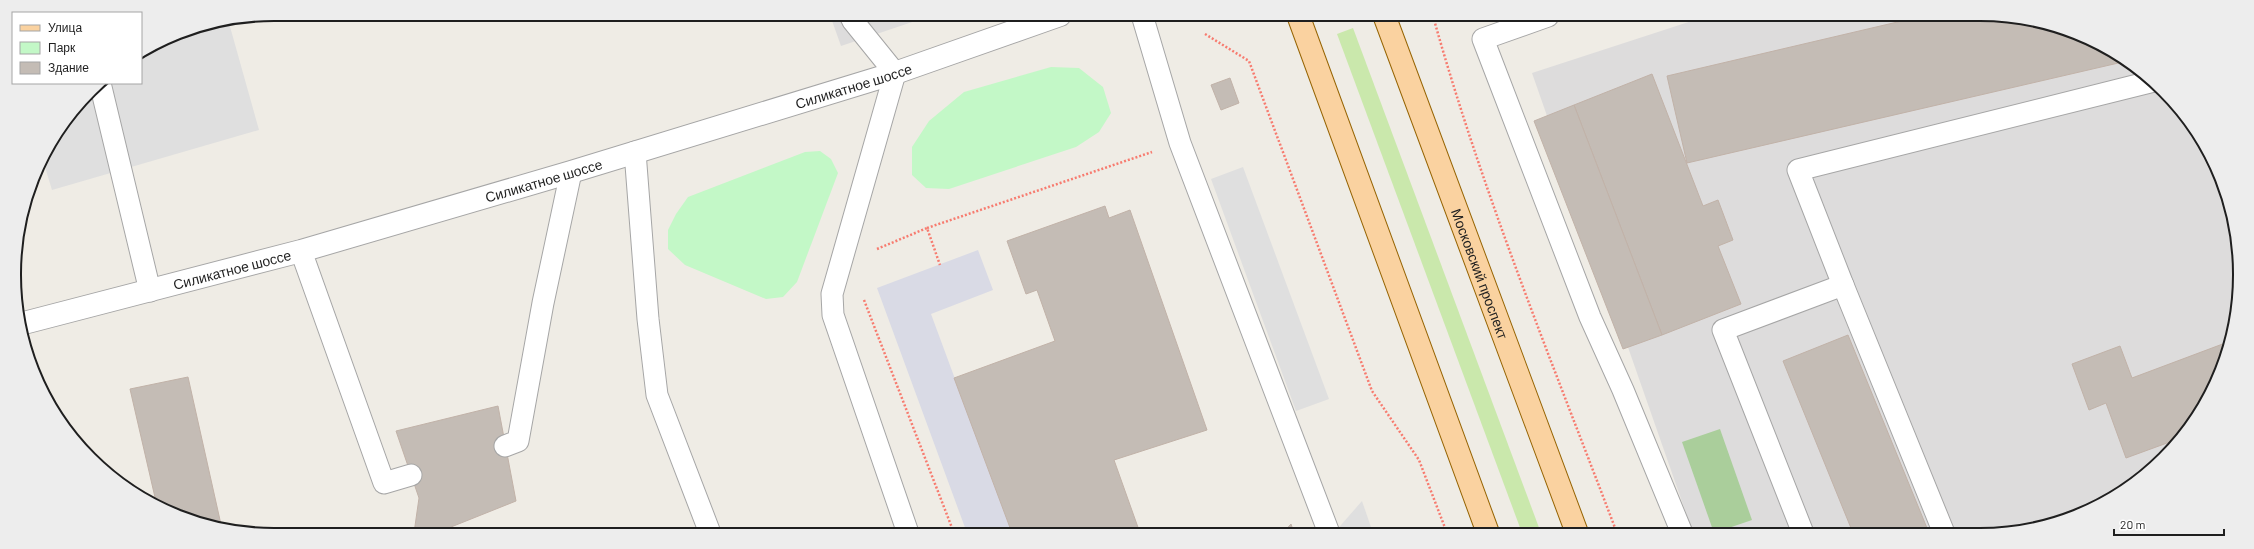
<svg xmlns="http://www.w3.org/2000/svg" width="2254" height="549" font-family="Barlow,sans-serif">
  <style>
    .residential { fill: #dddcdc }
    .grass { fill: #cae8ac }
    .forest { fill: #aace9b }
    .park { fill: #c3f8c7 }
    .parking { fill: #dfdfdf }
    .plaza { fill: #d9dae5 }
    .building { fill: #c4bcb5; stroke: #c1b2a8 }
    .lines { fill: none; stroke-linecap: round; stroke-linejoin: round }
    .service-casing { stroke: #a6a6a6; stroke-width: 23 }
    .minor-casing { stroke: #a6a6a6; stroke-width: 24 }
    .primary-casing { stroke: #966403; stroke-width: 24 }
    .path { stroke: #f77b6f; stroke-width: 2.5; stroke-dasharray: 2 2; stroke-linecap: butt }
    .service { stroke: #fff; stroke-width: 21 }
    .minor { stroke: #fff; stroke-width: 22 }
    .primary { stroke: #fad2a0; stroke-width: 22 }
    .labels { text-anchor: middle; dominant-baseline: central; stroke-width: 3.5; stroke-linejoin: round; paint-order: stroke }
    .street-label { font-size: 14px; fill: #1f1f1f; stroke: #fff }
    .rim { fill: none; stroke: #1f1f1f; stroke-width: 2 }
  </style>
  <rect width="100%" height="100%" fill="#efece5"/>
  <g class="residential">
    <path d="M830 15H933L841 46Z"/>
    <path d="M1707 16H2014L2063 28 2110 49 2151 79 2186 116 2213 159 2231 207 2239 258 2238 309 2213 390 2164 459 2095 508 2013 533H1693L1532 73Z"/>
  </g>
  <path class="grass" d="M1353 28 1541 533H1522L1337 34Z"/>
  <path class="forest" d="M1720 429 1752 520 1714 533 1682 442Z"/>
  <g class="park">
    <path d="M1051 67 1079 68 1103 87 1111 113 1099 132 1076 147 949 189 926 188 912 175V147L929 121 964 92Z"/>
    <path d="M820 151 831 159 838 173 797 282 783 297 766 299 685 265 668 249V230L676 214 688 197 805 152Z"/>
  </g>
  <g class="parking">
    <path d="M229 23 259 130 52 190 42 157 68 116 99 83H141V55L175 34Z"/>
    <path d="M1243 167 1329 399 1296 411 1211 179Z"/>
    <path d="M1362 501 1373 533H1334Z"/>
  </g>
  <path class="plaza" d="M978 250 993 290 931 314 1012 533H967L877 288Z"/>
  <g class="building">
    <path d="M1923 16H2014L2063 28 2110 49 2127 61 1687 163 1667 76Z"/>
    <path d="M1652 74 1703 206 1718 200 1733 240 1718 246 1741 304 1662 335 1574 105Z"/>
    <path d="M1230 78 1239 103 1221 110 1211 85Z"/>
    <path d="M1574 105 1662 335 1623 349 1534 121Z"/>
    <path d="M1105 206 1109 218 1130 210 1207 430 1114 460 1140 533H1012L954 378 1055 341 1037 290 1026 294 1007 241Z"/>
    <path d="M1848 335 1929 533H1853L1783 361Z"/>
    <path d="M2228 342 2213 390 2178 439 2126 458 2106 403 2089 410 2072 364 2120 346 2132 378Z"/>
    <path d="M188 377 222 529 191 521 157 506 130 389Z"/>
    <path d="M498 406 516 501 451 527 453 533H414L419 498 396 431Z"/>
    <path d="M1291 524 1294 533H1283Z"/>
  </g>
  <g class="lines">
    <g class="service-casing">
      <g id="service">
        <path d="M850 15 853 21 895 73 832 294 833 315 908 533"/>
        <path d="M1142 15 1180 143 1329 533"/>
        <path d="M1548 16 1483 39 1590 317 1623 390 1682 533"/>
        <path d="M100 83 150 291"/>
        <path d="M635 152 648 319 657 395 710 533"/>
        <path d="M301 251 384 483 411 475"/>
        <path d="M1843 285 1944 533"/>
        <path d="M505 446 518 441 543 303 571 172"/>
        <path d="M1803 533 1723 330 1843 285 1798 170 2154 81"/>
      </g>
    </g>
    <g class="minor-casing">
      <g id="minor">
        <path id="s1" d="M20 324 301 251 571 172 895 73 1060 15"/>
      </g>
    </g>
    <g class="primary-casing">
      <g id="primary">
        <path d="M1298 15 1488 533"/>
        <path id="s2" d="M1384 15 1577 533"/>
      </g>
    </g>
    <g class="path">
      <path d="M1433 16C1482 192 1552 362 1617 533"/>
      <path d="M1205 34 1249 61 1372 391 1419 460 1447 533"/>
      <path d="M927 228 1152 152"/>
      <path d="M877 249 927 228 940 265"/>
      <path d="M864 300 954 533"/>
    </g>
    <use href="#service" class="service"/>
    <use href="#minor" class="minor"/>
    <use href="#primary" class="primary"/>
  </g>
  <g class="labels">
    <g class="street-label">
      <text stroke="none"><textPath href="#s1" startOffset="867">Силикатное шоссе</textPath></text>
      <text stroke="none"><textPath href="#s1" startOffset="543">Силикатное шоссе</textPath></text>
      <text stroke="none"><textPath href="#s1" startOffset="219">Силикатное шоссе</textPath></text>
      <text stroke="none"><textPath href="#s2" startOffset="276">Московский проспект</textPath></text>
    </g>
  </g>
  <path d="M0 0H2254V549H0ZM274 21H1980A253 253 0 0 1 2233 274V275A253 253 0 0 1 1980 528H274A253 253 0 0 1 21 275V274A253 253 0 0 1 274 21Z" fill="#ededed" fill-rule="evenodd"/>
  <path class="rim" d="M274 21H1980A253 253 0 0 1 2233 274V275A253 253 0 0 1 1980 528H274A253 253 0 0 1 21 275V274A253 253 0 0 1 274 21Z"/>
  <rect x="12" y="12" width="130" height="72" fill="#ffffff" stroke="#a5a5a5"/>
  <rect x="20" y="25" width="20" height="6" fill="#fad2a0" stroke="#a5a5a5"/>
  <text x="48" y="32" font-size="12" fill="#1f1f1f">Улица</text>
  <rect x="20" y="42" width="20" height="12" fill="#c3f8c7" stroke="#a5a5a5"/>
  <text x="48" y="52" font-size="12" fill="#1f1f1f">Парк</text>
  <rect x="20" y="62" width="20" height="12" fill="#c4bcb5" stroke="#a5a5a5"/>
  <text x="48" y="72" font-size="12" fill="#1f1f1f">Здание</text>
  <path d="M2114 529v6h110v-6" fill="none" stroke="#1f1f1f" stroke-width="2"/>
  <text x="2120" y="529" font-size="12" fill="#1f1f1f" stroke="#ffffff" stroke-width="3" paint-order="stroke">20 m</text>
</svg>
